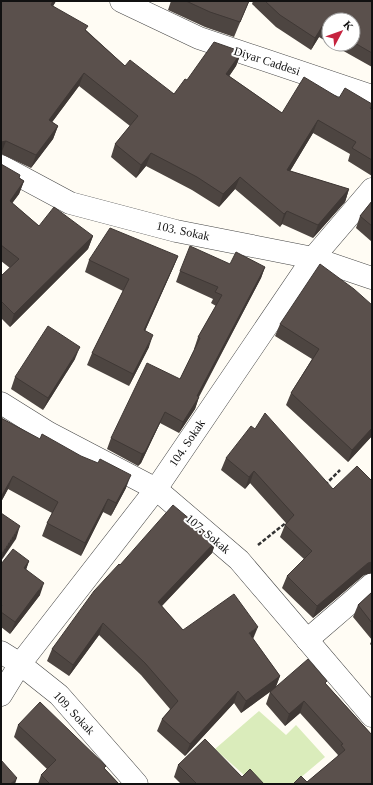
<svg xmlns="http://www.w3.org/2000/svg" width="373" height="785" font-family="Georgia,serif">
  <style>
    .green { fill: #daecbb }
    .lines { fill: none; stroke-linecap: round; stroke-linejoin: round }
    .minor-casing { stroke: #444; stroke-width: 23 }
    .path { stroke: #333; stroke-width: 2.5; stroke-dasharray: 4 2; stroke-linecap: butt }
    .minor { stroke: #fff; stroke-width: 22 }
    .wall { fill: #4d4541 }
    .shaded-wall { fill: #3f3835 }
    .building { fill: #5a504c; stroke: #3f3835 }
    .labels { text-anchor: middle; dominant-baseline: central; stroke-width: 4; stroke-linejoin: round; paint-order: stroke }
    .street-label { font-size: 12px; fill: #111; stroke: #fff }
  </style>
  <rect width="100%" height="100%" fill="#fffcf4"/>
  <path class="green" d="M259 711 286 735 296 725 325 757 293 784H254L215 749Z"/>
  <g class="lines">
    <g class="minor-casing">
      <g id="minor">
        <path d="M121 1 199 38 372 96"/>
        <path d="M1 166 70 203 176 231 313 258 372 278"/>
        <path d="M1 403 49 433 156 489 239 560 372 716"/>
        <path d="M307 640 372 584"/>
        <path d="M1 652 20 664 59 695 137 784"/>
        <path d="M1 695 20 664 156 489 313 258 372 189"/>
      </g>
    </g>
    <g class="path">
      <path d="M325 485 340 470"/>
      <path d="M258 545 287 522"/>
    </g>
    <use href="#minor" class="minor"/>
  </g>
  <g class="wall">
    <path d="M1 1H56L53 6 86 30 125 66 174 94 187 80 241 53 236 66 229 76 282 113 339 98 371 109 372 110V176L348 161 350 154 313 133 290 171 349 189 345 202 313 238 282 224 280 227 235 189 219 207 192 190 146 166 136 178 111 157 115 144 130 126 79 86 52 122 58 126 53 139 31 168 1 154Z"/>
    <path d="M171 1H249L234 37 205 27 168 10Z"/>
    <path d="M253 1H372V67L331 44H353V20H329V43L319 37 311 50 276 27 252 4Z"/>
    <path d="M1 164 24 181 19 194 12 203 39 226 93 236 88 249 10 327 1 318V276L10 268 1 261Z"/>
    <path d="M372 201V242L356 228 360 216Z"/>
    <path d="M178 256 173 268 145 331 149 347 129 386 87 365 92 353 123 291 85 272 89 260Z"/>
    <path d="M230 264 265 267 261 278 199 397 195 409 179 433 160 423 141 463 138 466 107 449 111 438 180 379 195 349H194L198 337 216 306 211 303 213 299 176 282 180 271Z"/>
    <path d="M372 305V436L348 462 286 405 291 393 312 359 275 336 280 324Z"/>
    <path d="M75 359 43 410 11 389 15 377Z"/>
    <path d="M1 418 126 488 111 516 103 512 81 556 42 536 47 523 52 513 8 489 1 502Z"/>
    <path d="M226 458 333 489 372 481V573L364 575 313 618 282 588 287 576 304 559 280 537 285 525 286 523 250 483 245 489 221 470Z"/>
    <path d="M216 541 212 553 162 606 183 630 253 639 280 676 276 687 326 684 372 735 307 782 337 757 338 755 300 713 285 726 266 704 270 692 241 713 234 703 185 756 157 731 162 719 170 709 141 675 99 635 69 676 47 661 52 649 120 565Z"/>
    <path d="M29 561 26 569 40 595 10 634 1 627V564Z"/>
    <path d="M372 592V646L370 644 372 640 353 617 358 605Z"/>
    <path d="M18 725 105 769 119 784H38L41 775 47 769 14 737Z"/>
    <path d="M178 765 242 777 264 784H181L174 777Z"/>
  </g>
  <g class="shaded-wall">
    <path d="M53 1H56L46 18 51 5Z"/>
    <path d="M323 25 319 37 311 50 315 38Z"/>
    <path d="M241 53 236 66 222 87 226 74Z"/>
    <path d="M84 73 79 86 44 133 49 120Z"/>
    <path d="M318 120 313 133 283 183 287 170Z"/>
    <path d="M58 126 53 139 31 168 36 155Z"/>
    <path d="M6 141 1 154V142Z"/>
    <path d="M151 153 146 166 136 178 141 165Z"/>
    <path d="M240 177 235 189 219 207 223 194Z"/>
    <path d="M24 181 19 194 5 213 10 201Z"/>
    <path d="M349 189 345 202 313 238 318 225Z"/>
    <path d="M287 211 282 224 280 227 284 214Z"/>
    <path d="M93 236 88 249 10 327 14 314Z"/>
    <path d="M178 256 173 268 140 342 144 330Z"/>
    <path d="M265 267 261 278 194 405 199 397 195 409 179 433 183 422 197 396Z"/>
    <path d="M153 335 149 347 129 386 133 374Z"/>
    <path d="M80 347 75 359 43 410 48 398Z"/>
    <path d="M165 412 160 423 141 463 138 466 142 454Z"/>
    <path d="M372 428V436L348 462 352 450Z"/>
    <path d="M254 471 250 483 245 489 249 477Z"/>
    <path d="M131 475 126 488 111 516 116 503Z"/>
    <path d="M13 476 8 489 1 502V497Z"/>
    <path d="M108 499 103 512 81 556 85 543Z"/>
    <path d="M20 526 16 539 1 561V555Z"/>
    <path d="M216 541 212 553 154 614 158 602Z"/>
    <path d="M29 561 25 573 24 568Z"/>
    <path d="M372 562V573L364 575 313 618 317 606 368 563Z"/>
    <path d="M44 583 40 595 10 634 15 622Z"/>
    <path d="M103 623 99 635 69 676 73 665Z"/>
    <path d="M258 627 253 639 249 633Z"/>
    <path d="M280 676 275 688 241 713 246 701Z"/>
    <path d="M238 691 234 703 185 756 190 744Z"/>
    <path d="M304 701 300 713 285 726 289 714Z"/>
    <path d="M17 778 15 784H10Z"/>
  </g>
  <g class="building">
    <path d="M1 1H53L51 5 88 26 85 30 125 66 130 60 174 94 185 79 187 80 214 42 234 49 241 53 226 74 282 113 304 77 339 98 345 88 372 104V105L370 108 372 110V160L352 148 356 142 318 120 287 170 349 189 318 225 287 211 284 214 240 177 223 194 197 177 151 153 141 165 115 144 138 116 84 73 49 120 58 126 36 155 6 141 1 142Z"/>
    <path d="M186 1H249L240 22 210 12Z"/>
    <path d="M265 1H372V53L353 42V20H329V29L323 25 315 38 280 15Z"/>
    <path d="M1 164 20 175 19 178 24 181 10 201 39 226 54 207 93 236 14 314 1 301V276L19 259 1 245Z"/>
    <path d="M372 201V226L360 216Z"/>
    <path d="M110 228 178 256 144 330 153 335 133 374 92 353 129 279 89 260Z"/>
    <path d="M190 246 230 264 236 252 265 267 197 396 199 397 183 422 165 412 145 452 142 454 111 438 147 363 180 379 200 338 198 337 222 295 215 292 218 287 180 271Z"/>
    <path d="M320 264 354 289 372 305V428L352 450 291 393 319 349 280 324Z"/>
    <path d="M48 326 80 347 48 398 15 377Z"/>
    <path d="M265 413 333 489 357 466 372 481V562L368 563 317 606 287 576 312 551 285 525 294 515 254 471 249 477 226 458 251 426 255 429Z"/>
    <path d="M1 418 40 439 42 434 81 456 98 463 100 459 131 475 116 503 108 499 85 543 47 523 58 502 13 476 1 497Z"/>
    <path d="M173 505 216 541 158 602 183 630 234 594 258 627 249 633 280 676 246 701 238 691 190 744 162 719 178 701 145 663 103 623 73 665 52 649 94 591 119 564 120 565Z"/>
    <path d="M1 513 20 526 1 555Z"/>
    <path d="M13 549 29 561 24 568 44 583 15 622 1 612V607L2 605 1 604V564Z"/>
    <path d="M372 592V623L358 605Z"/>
    <path d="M308 659 327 681 325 683 372 735V784H293L301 776 307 782 345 750 341 745 343 744 304 701 289 714 270 692Z"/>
    <path d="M40 702 106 766 104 768 119 784H50L41 775 56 760 18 725Z"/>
    <path d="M205 739 242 777 250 769 264 784H197L178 765Z"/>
    <path d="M1 760 17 778 10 784H1Z"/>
  </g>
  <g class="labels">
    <g class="street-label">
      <text transform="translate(267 61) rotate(18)">Diyar Caddesi</text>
      <text transform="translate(183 231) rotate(12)">103. Sokak</text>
      <text transform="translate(187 443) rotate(-56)">104. Sokak</text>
      <text transform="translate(208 534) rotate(40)">107. Sokak</text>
      <text transform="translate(74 713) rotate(47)">109. Sokak</text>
    </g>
  </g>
  <rect width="373" height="785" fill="none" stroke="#111111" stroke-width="4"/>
  <g transform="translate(341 32) rotate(49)"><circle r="19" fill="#ffffff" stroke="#a0a0a0"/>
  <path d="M0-3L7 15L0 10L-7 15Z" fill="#c6233f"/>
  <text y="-6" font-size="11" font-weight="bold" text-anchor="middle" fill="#111111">K</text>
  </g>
</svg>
